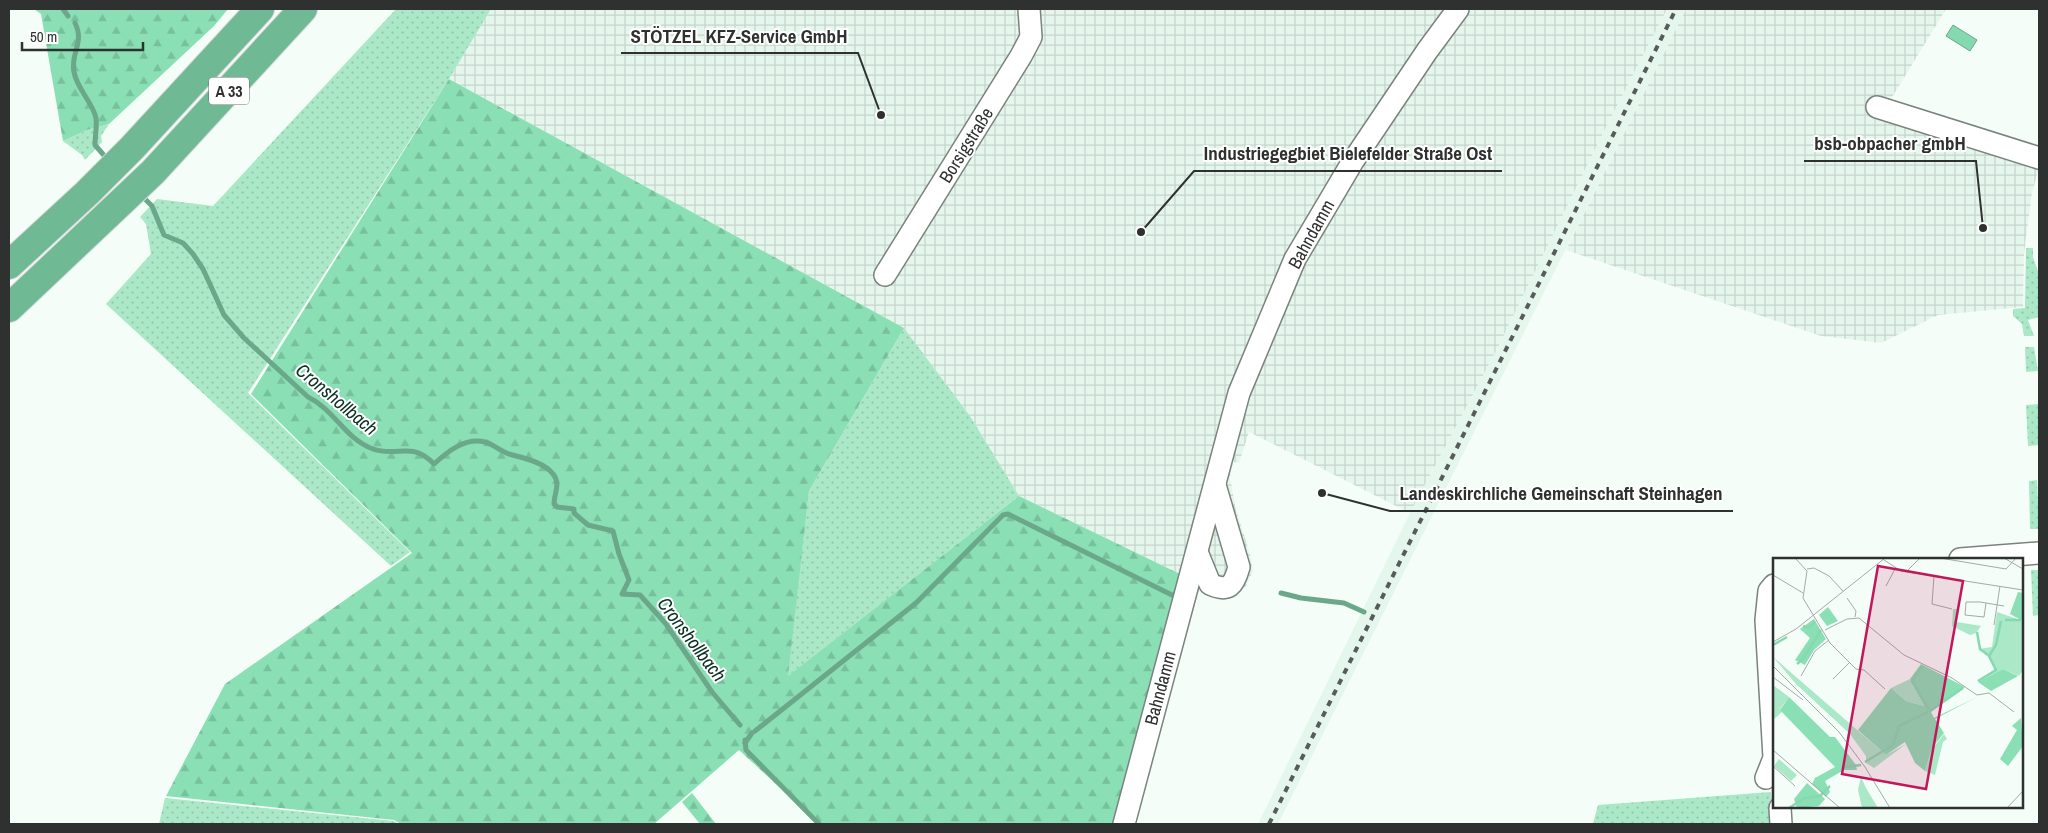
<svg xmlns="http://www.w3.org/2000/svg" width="2048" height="833" font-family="'Archivo Narrow',sans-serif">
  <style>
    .built { fill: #e5f7ed }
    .industrial { fill: url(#industrial-grid) }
    .grass { fill: url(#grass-dots) }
    .forest { fill: url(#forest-firs) }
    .water { fill: #85d9b0; stroke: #6ba789 }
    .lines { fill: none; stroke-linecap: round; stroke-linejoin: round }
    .stream { stroke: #6ba789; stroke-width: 5 }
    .minor-casing { stroke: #7a837e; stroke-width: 24 }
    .highway-casing { stroke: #d9dada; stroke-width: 30 }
    .minor { stroke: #fff; stroke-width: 21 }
    .highway { stroke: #6fb995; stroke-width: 28 }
    .rail { stroke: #575c59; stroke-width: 4; stroke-dasharray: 6 6; stroke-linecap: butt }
    .labels { text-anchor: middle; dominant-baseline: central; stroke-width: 4; stroke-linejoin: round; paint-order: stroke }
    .shield { fill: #fff; stroke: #6d6f6d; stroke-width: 1 }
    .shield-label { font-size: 16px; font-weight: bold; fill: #2e312f }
    .street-label { font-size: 18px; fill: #2e312f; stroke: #fff }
    .water-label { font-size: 19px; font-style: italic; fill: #0a3121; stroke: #fff }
    .inset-river { fill: none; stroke: #85d9b0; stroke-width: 2.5 }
    .inset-road { fill: none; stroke: #a5aba8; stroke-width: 1 }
    .view { fill: #c2185b; fill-opacity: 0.15; stroke: #c2185b; stroke-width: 2.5 }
    .inset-edge { fill: none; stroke: #2e312f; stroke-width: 2.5 }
    .leader { fill: none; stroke: #2e312f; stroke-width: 2 }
    .callout-dot { fill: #2e312f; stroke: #fff; stroke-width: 2 }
    .callout-label { font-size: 19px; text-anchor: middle; font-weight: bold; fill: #2e312f; stroke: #fff; stroke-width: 4; stroke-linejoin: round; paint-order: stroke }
  </style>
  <defs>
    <pattern id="industrial-grid" width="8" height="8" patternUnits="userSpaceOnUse" patternTransform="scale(1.25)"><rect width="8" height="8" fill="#e5f7ed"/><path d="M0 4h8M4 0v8" fill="none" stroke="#c5d4cc"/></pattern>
    <pattern id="grass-dots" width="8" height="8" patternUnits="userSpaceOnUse" patternTransform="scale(1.25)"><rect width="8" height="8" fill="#aae8c8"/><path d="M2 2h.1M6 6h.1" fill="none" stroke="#93c7ac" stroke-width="1.8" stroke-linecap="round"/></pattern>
    <pattern id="forest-firs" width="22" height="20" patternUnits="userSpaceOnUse" patternTransform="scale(1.25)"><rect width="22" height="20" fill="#8adfb5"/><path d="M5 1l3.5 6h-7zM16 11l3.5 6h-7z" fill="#77c09c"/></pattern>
  </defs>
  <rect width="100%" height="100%" fill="#f4fdf8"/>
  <path class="built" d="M1667 9H1686L1278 824H1258L1410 513 1497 349 1602 135Z"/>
  <g class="industrial">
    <path d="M491 9H1667L1602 135 1497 349 1410 513 1249 432 1239 463 1233 462 1230 477 1235 506 1250 554 1253 571 1246 586 1238 594 1225 598H1214L1203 594 1192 587 1182 575 1019 496 970 416 904 328 449 79Z"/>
    <path d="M1686 9H1946L1891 99 2039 145V168L2032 193 2024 253 2023 307 1938 315 1881 343 1821 336 1566 250Z"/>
  </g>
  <g class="grass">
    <path d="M396 9H491L449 79 248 393 410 552 391 566 106 304 151 254 146 224 140 217 157 199 213 206Z"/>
    <path d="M109 124 101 136 102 142 85 160 82 155 63 141 87 130Z"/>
    <path d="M2026 248H2033V257L2039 274V317L2028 320 2034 336H2024L2022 324 2013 316V309L2025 308Z"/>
    <path d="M904 328 970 416 1019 496 787 677 809 491Z"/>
    <path d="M2025 347H2034L2038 371 2026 372Z"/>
    <path d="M2039 404V445L2028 446 2026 405Z"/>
    <path d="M2037 480 2039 529H2030L2029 481Z"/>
    <path d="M2031 570H2039V615L2033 616Z"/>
    <path d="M1771 792 1773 824H1593L1598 805Z"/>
    <path d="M165 798 394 821 399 824H159Z"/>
  </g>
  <g class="forest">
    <path d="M34 9H228L214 26 109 124 87 130 63 141 41 14Z"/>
    <path d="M449 79 904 328 809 491 788 676 1019 496 1182 575 1116 824H819L739 750 654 824H401L394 820 166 796 225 684 412 553 251 394Z"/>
    <path d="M692 793 716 824H700L682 802Z"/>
  </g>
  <path class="water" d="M1953 25 1977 40 1970 51 1946 36Z"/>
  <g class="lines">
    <g class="stream">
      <path d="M63 9 68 16"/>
      <path d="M75 23C85 43 70 53 74 72 77 89 93 103 96 118 97 126 95 137 95 145L108 160"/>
      <path d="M141 195 152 206 164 235 183 243 193 254 203 269 224 315 244 338 308 397C335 410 344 438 373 449 398 458 411 440 434 464 447 452 465 437 485 442 493 444 500 451 509 454 523 458 544 462 553 474 561 483 554 494 554 504L557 507 574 509V513L588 525 613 531 619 554 629 580 622 594 640 595 666 624 712 692 740 725"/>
      <path d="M1281 593 1301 598 1344 603 1364 612"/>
      <path d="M755 731 916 603 1003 515 1008 514 1174 596"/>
      <path d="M745 740 746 750 819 824"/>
      <path d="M745 743 752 733"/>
    </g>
    <g class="minor-casing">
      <g id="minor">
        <path d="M1877 107 2039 158"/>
        <path d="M885 275 1021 56 1031 37 1029 9"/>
        <path d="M1197 552 1210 584C1229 593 1234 585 1239 567L1215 485"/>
        <path d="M1960 559 2039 553"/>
        <path d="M1766 778 1774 758 1766 620 1769 591 1774 585"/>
        <path d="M1780 808 1781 824"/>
        <path d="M1124 824 1239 393 1295 259 1353 161 1427 51 1458 9"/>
      </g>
    </g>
    <g class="highway-casing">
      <g id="highway">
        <path d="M9 265 87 193 132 148 260 9"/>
        <path d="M9 308 153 172 303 9"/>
      </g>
    </g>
    <use href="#minor" class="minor"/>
    <use href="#highway" class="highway"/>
    <path class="rail" d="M1269 824 1676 9"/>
  </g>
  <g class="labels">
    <rect class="shield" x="209" y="77.5" width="40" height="27" rx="4"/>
    <g class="shield-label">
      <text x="229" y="91">A 33</text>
    </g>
    <g class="street-label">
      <text transform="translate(966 145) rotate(-58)">Borsigstraße</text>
      <text transform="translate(1311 234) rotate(-61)">Bahndamm</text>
      <text transform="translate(1160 688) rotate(-75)">Bahndamm</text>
    </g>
    <g class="water-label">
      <text transform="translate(337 399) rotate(40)">Cronshollbach</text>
      <text transform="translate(692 639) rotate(53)">Cronshollbach</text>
    </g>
  </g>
  <g transform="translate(1773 558)">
    <rect width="250" height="250" fill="#f4fdf8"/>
    <path d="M180 51H185L184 64 208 68 203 75 197 77 179 68ZM224 54 250 63V112L246 118 230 111 205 124 222 111 218 101 206 91 219 89ZM0 99 113 197 133 186 101 210 93 205V198L77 176 23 126ZM137 121 151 148 133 143 118 130ZM0 127 16 139 7 151 9 154 0 162ZM171 176 174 181 170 184 162 217 152 213 159 191ZM6 201 24 217 18 223 1 208ZM88 219 93 230 105 250H89L85 232Z" fill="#aae8c8"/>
    <path d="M245 34 250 35V63L237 56ZM55 49 65 63 54 68 46 57ZM41 61 53 81 41 92 32 107 22 102 37 80 27 71ZM148 106 192 129 158 154 161 160 204 139 162 161 171 175 159 190 152 213 142 205 132 184 113 197 85 172 118 130 133 143 151 148 137 121ZM230 111 245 118 218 133 205 124ZM16 139 57 179H62L83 207 84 212H71L52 223 57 234 53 239 39 226 42 220 62 209 7 152ZM248 160 250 188 235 208 227 201 244 172 239 168ZM34 225 52 241 46 248 24 250 21 241Z" fill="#8adfb5"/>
    <path class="inset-river" d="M232 62H248M30 68 36 70 42 63M204 74 207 91 215 97M0 87 14 79M24 106 30 101 48 72M149 108 139 123 156 152M205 123 223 112 216 98 223 87 228 63M157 153 190 130M92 204 120 187 126 168 155 154M72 209 88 207M16 250 32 240 47 238 57 228"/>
    <path class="inset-road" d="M22 0 34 13 30 40 57 85 83 111 91 112 112 131M108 0 128 13 250 32M167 0 233 11 243 0M231 0 250 11M34 11 41 10 56 18 70 33M135 12 147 0M0 17 30 35M161 18 159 46 179 51M113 28 122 11M74 40 83 53 82 59M213 45 211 59 192 57 193 44H207L231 48M221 67 227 28M52 72 74 61 86 60 131 97 179 120 204 137 216 135 241 154M0 84 23 71 112 0M0 108 66 174 92 209 117 250M28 118 42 93 56 82M0 119 30 142M60 121 76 105M0 192 67 250M0 208 22 228M234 250 250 233"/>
    <path class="view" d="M105 8 190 23 153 231 69 216Z"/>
    <rect width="250" height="250" class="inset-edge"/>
  </g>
  <path class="leader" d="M881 115L858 53H621M1983 228L1976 161H1804M1141 232L1194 171H1502M1322 493L1390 511H1733"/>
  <g class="callout-dot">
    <circle cx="881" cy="115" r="5"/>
    <circle cx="1983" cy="228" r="5"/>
    <circle cx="1141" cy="232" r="5"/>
    <circle cx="1322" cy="493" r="5"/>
  </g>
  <g class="callout-label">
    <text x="739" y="43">STÖTZEL KFZ-Service GmbH</text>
    <text x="1890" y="150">bsb-obpacher gmbH</text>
    <text x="1348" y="160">Industriegegbiet Bielefelder Straße Ost</text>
    <text x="1561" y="500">Landeskirchliche Gemeinschaft Steinhagen</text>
  </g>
  <rect width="2048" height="833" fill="none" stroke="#2e312f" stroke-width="20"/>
  <path d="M22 42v8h121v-8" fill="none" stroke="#2e312f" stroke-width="2.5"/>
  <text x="30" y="42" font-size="15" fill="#2e312f" stroke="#ffffff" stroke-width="4" paint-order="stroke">50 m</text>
</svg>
